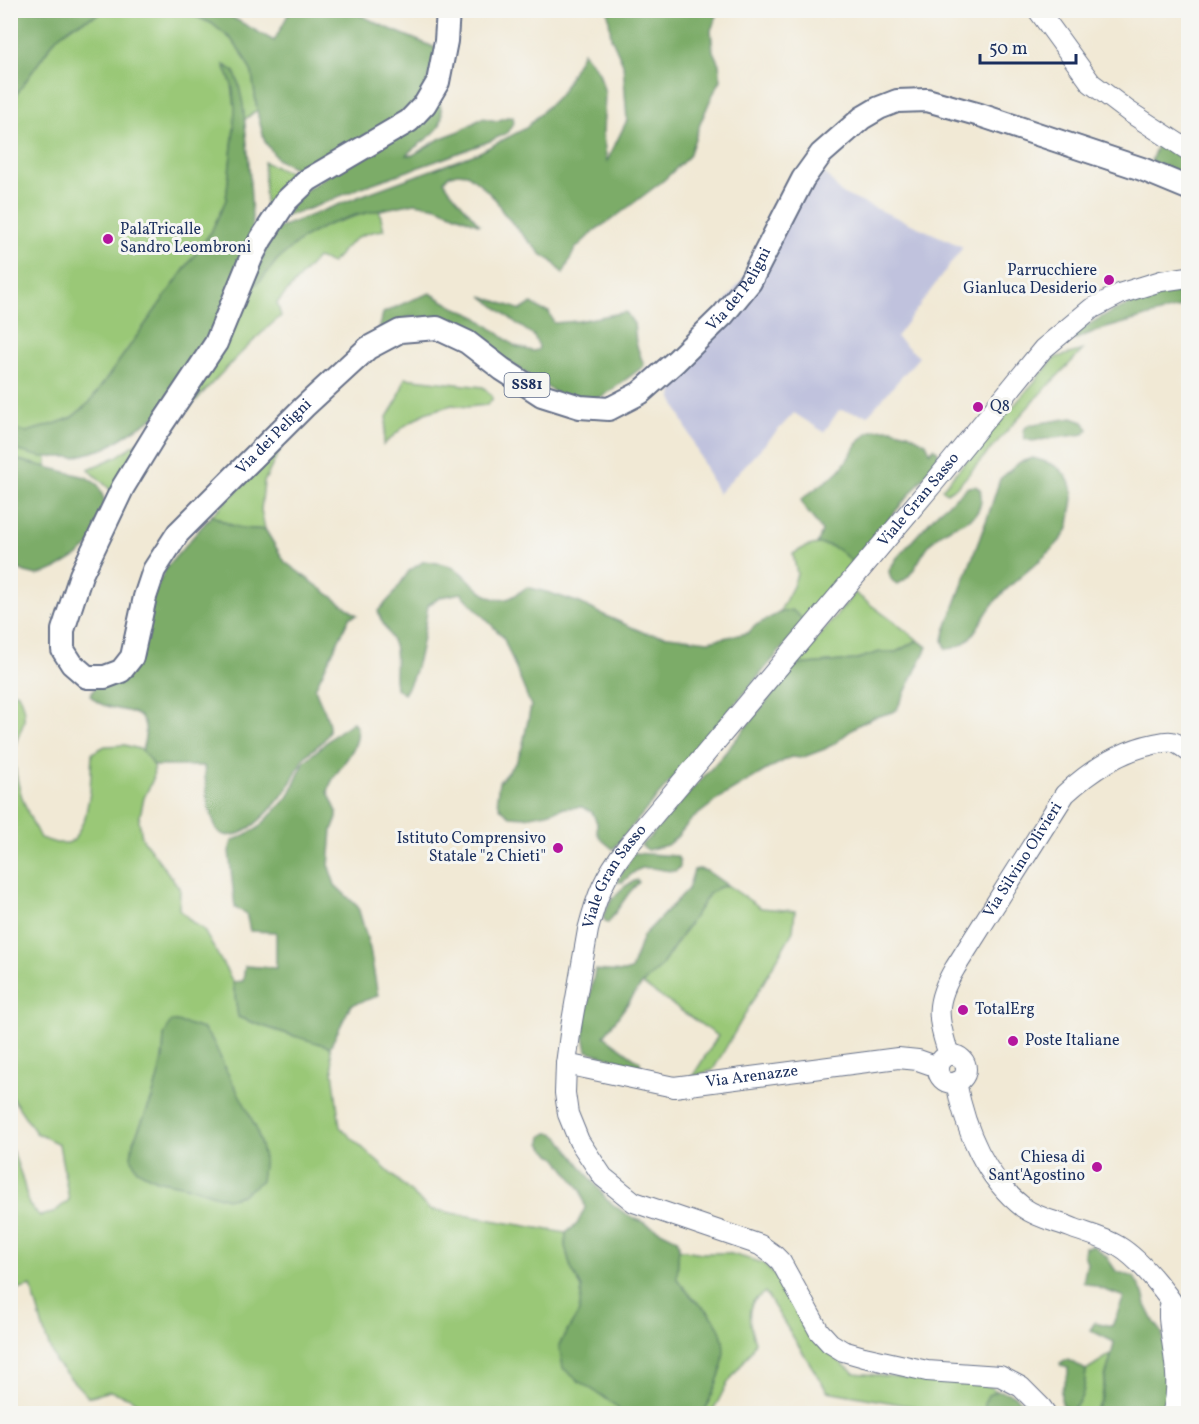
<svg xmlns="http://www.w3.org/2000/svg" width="1199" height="1424" font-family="Vollkorn,serif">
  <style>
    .industrial { fill: #c0c2dd }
    .green { fill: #9ac877; stroke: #5a7c6a; stroke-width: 1.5; fill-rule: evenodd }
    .forest { fill: #7bac68; stroke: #4b6e63; stroke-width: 1.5 }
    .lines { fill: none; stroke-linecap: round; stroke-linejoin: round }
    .secondary-casing { stroke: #667088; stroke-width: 22 }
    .primary-casing { stroke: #667088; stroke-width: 26 }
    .secondary { stroke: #fff; stroke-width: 20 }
    .primary { stroke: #fff; stroke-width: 22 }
    .poi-dot { fill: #b5179e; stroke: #f6f6f2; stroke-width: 2 }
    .labels { text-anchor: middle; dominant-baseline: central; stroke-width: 6; stroke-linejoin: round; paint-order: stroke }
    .shield { fill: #f6f6f2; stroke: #5d6b8a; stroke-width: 1.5 }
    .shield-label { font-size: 15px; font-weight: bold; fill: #1b2f5e }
    .poi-label { font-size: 16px; fill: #1b2f5e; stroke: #f6f6f2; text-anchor: start }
    .street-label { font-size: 16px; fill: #1b2f5e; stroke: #f6f6f2 }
  </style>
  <rect width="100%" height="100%" fill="#f6f6f2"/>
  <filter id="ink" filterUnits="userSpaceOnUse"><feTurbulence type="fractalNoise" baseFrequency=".0167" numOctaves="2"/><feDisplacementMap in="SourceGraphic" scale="12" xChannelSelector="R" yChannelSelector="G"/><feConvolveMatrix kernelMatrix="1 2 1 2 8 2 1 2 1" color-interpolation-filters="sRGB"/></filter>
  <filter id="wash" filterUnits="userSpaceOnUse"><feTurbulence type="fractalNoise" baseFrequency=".008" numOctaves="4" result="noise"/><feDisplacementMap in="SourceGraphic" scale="24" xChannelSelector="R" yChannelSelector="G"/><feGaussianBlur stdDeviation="1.35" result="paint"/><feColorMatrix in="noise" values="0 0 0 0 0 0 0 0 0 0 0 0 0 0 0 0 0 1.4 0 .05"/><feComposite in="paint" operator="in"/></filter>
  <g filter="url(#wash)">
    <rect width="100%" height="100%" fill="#f1e9d5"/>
    <path class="industrial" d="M825 173 841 193 963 247 896 337 919 357 868 415 839 410 824 432 794 413 718 494 672 398 675 369 808 191Z"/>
    <g class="green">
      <path d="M106 11H182L211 23 231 39 243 55 252 73 257 110 234 128 226 200 211 232 90 402 71 418 46 427 47 465 45 467 11 458V102L56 38 74 25Z"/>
      <path d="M264 162 280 169 299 175 266 214Z"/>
      <path d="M379 209 384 230C356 233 349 243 332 263L317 258 277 303 281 316C243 348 210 386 176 422L226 339 243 308 249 290 263 278 277 260 303 238 327 225Z"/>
      <path d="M1083 350 1037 397 959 485 947 493 942 489 1055 358Z"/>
      <path d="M405 378 483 387 492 396V400L487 405 468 407 452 405 425 413 406 425 383 445 387 417 398 399Z"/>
      <path d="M141 440 113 492 88 469 116 457Z"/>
      <path d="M282 446 264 482 261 510 265 529C243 530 231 528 212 515Z"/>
      <path d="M817 544C835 544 840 551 853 563L805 621 792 610 779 613 793 586 797 574 793 554 805 547Z"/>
      <path d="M855 593 918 640 896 652H880L854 660 796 665Z"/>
      <path d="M11 691 18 693C22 701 25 710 24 720 23 729 16 738 15 747 12 779 26 811 40 838L56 843H68L74 840 85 818 90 792 92 753 105 746 125 745 142 750 154 766 153 779 144 798 139 820 142 838 180 889 179 909 192 922 203 929 215 950 233 982 238 1017C268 1029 299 1037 330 1047L340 1127 429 1209 566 1233 565 1246 571 1268 582 1288 580 1312 559 1345 601 1395 617 1407 620 1413H152L130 1398 110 1391 88 1397 56 1363 46 1338 31 1286 11 1292V1150L13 1152 22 1177 29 1205 40 1216 53 1213 69 1200 59 1144 36 1133 11 1096ZM164 1036 213 1042 226 1070 186 1186 156 1180 133 1142C149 1109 163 1074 164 1036Z"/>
      <path d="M727 885 761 908 795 911 793 931 713 1070 692 1077 718 1036 642 984 660 968 709 894 718 888Z"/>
      <path d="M678 1249 702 1253H728L763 1263 783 1284 821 1347 854 1373 988 1385 997 1391 988 1395 984 1403 988 1414 950 1413 827 1391 765 1292C762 1295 756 1298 753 1302 746 1313 751 1331 755 1342L750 1353 727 1384 712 1413H704L722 1369 709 1312 693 1299 677 1279Z"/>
      <path d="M1111 1354C1110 1361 1108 1367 1106 1373 1102 1390 1105 1399 1092 1413H1072L1070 1412C1073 1407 1077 1405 1080 1400 1085 1392 1085 1379 1086 1370Z"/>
    </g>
    <g class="forest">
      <path d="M11 10H106V11L74 25 56 38 11 102Z"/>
      <path d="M182 11H221L274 41 290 11H352L383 26 436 48 423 99 315 168H295L278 160 265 142 258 116 252 73 243 55 231 39 211 23Z"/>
      <path d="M608 11H719L711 30 713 51 719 64 721 80 712 96 700 124 689 156 664 180 614 218 595 230 575 249 563 274 552 261 542 255 520 232 502 211 496 200 480 184 467 174 457 173 448 176 444 181 450 190 480 225 437 207 415 203 356 215 327 225 303 238 277 260 263 278 249 290 266 249 278 228 371 192 478 153 526 128 561 93 583 52 599 72 605 93 603 136 607 161 627 120 623 64 611 37Z"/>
      <path d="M224 65 234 71 238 81 243 104 249 163 253 236 215 325 159 414 106 448 75 457H41L11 449 10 428 26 432 54 424 71 418 90 402 211 232 226 200 234 128 235 108 232 85Z"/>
      <path d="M438 99C452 133 425 136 406 155H413L441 138 460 131 475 122 483 118 497 121 507 117H513L514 122 507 133 490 141 442 159 362 187 314 207 286 216 295 198Z"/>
      <path d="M1160 138 1188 156V176L1151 161Z"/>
      <path d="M1177 291 1181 307 1096 331 1063 344C1101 311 1130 303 1177 291Z"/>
      <path d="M430 293 454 307 475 316 515 346 532 351 538 350 539 346 533 335 516 323 482 296 521 310 532 303 542 310 549 312 554 323 578 321 626 312 634 324 636 343 644 366 602 397 575 400 556 393 450 323 410 317 379 330 383 313 409 301Z"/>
      <path d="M1072 418 1083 422 1088 429 1084 434 1032 441 1025 439 1023 431 1028 425Z"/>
      <path d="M891 429 908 433 926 443 930 452 934 448 938 452 939 456 932 467 853 563C840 551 835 544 817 544L822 532C816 519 806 514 801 500 813 489 827 482 839 471 849 461 858 436 872 431 878 429 885 429 891 429Z"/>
      <path d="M10 458 86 477 98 485 104 499 105 512 91 544 77 556 57 568 48 572 37 575 25 572 11 565Z"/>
      <path d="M1033 458C1051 463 1065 467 1071 487 1074 495 1073 501 1071 510 1070 515 1070 523 1068 528 1066 535 1059 542 1054 547 1035 567 1010 582 993 604 979 621 972 649 946 649L943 640 945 631 988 516 1000 479 1020 462Z"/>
      <path d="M975 486 980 489C982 498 982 507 975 515 968 522 959 523 950 528 942 532 935 538 929 545 919 557 913 579 897 584 891 581 890 578 889 571L896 559 938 512 968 487Z"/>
      <path d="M212 515C231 527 243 530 265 529L285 562 357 615 350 617 315 688C318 700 331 719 329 731 326 743 311 749 304 758 297 768 293 780 286 790 275 806 246 840 225 835 222 835 219 832 217 831L208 806 204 766H154L142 750C159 695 109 721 90 695L96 686 112 680 166 568Z"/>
      <path d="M424 561C433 562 444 563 452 567 471 576 482 603 506 599 513 598 521 591 527 587L550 593 580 603 606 616 645 633 708 641 748 633 756 625 779 613 792 610 805 621 613 849 601 839 597 833V823L592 812 582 807 563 808 547 813 525 817 510 816 500 808 497 797 499 782 516 762 522 748 531 706 503 637 461 593 441 597 428 605C424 631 419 673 404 694L396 688C393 674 397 663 395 650 393 636 381 625 378 611L392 596 409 571Z"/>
      <path d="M918 640 927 647 897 709 893 712 875 717 858 725 835 743 825 749 801 758 791 757 768 769 721 797 691 820 677 837 667 845 648 850 641 845 648 839 725 753 796 665 854 660 880 652H896Z"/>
      <path d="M353 722C369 740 338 767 331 783 329 786 329 789 328 792L337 812V818L332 830 329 867 335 885 358 907 370 949 378 996 351 1005 330 1047C299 1037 268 1029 238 1017L233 982 243 981 245 966 276 968V932L250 931 246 913 235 908 229 851 232 841 257 829 265 821 289 796 304 762 338 732Z"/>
      <path d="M634 853 677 856 680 861V867L676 871C649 871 646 858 623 882H617Z"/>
      <path d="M699 869 707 871 727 885 718 888 709 894 660 968 642 984 604 1036 640 1062 641 1067 587 1051 584 1036 585 1021 595 970 624 972 631 970 643 936 688 889 694 870Z"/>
      <path d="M637 880 639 882 629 893 608 923 605 921 603 917C608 901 621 886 637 880Z"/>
      <path d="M171 1021 187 1024 203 1029 213 1041 226 1070 244 1103 257 1130 264 1158 261 1181 242 1195 227 1199 186 1186 156 1180 137 1170 131 1157 133 1142 152 1099 163 1058 164 1036Z"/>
      <path d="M548 1133H553L559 1137 607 1200 626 1214 677 1239 679 1244 677 1279C682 1285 687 1292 692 1297 697 1303 704 1307 709 1313 738 1345 718 1380 704 1413H620L617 1407 601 1395 578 1381 563 1368 559 1345 579 1312 582 1288 571 1268 565 1246 566 1233 577 1224 585 1208 581 1190 557 1159 544 1148 541 1143 542 1136Z"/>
      <path d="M1094 1246 1106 1256 1116 1271 1134 1277 1143 1293 1146 1305 1155 1323 1162 1332 1173 1378 1165 1413H1092C1106 1399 1102 1389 1107 1371 1110 1362 1112 1352 1114 1342L1090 1330 1095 1322 1112 1326 1124 1297 1083 1282 1087 1263 1084 1254 1085 1247Z"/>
      <path d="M1178 1331 1188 1338V1413H1179Z"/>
      <path d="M1065 1360H1068L1086 1370C1085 1379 1085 1392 1080 1400 1077 1405 1073 1407 1070 1412L1061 1403V1391L1068 1374V1368L1061 1366 1060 1363Z"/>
      <path d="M997 1391C1015 1391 1021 1402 1032 1413H988L984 1403 988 1395Z"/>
    </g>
  </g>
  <g filter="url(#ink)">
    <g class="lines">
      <g class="secondary-casing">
        <g id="secondary">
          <path d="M1038 10 1091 83 1128 111 1188 150"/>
          <path id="s1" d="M949 1055C937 1018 934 1003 955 968L1065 794C1090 771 1119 751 1154 744 1159 743 1166 741 1172 742 1178 743 1184 748 1188 751"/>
          <circle cx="952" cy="1069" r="14"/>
          <path id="s2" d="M566 1064 674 1087 898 1058 918 1060 938 1067"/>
          <path d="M956 1082C965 1129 985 1178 1024 1208 1039 1219 1059 1222 1075 1229 1089 1234 1105 1238 1118 1246 1143 1261 1175 1302 1188 1329"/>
          <path d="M1171 1303 1169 1310V1318C1172 1349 1182 1383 1172 1414"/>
          <path id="s3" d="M1046 1414 1041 1407 1021 1387 1000 1376 927 1371 864 1357 843 1351 830 1343 819 1331 781 1262 774 1255 760 1245 634 1202 603 1177 579 1141 568 1114 565 1093 566 1064 571 1027 588 930C597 895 604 877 627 847L937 479 1043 349 1091 309 1122 293 1161 281 1188 277"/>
        </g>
      </g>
      <g class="primary-casing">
        <g id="primary">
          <path id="s4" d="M448 10 446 41 438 82 425 104 409 121 308 180 286 201 261 239 251 258 216 343 156 433 123 487 81 575 63 630V650L72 664 87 677H105L121 671 132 657 145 597 154 570 178 533 304 407 368 348 400 331 437 328 467 342 502 369 542 395 580 407 609 409 640 393 676 361 723 315 750 282 803 179 821 154 862 118 879 108 897 101 927 100 980 115 1142 169 1188 188"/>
        </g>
      </g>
      <use href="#secondary" class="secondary"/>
      <use href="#primary" class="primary"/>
    </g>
  </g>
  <g class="poi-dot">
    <circle cx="108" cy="239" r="6"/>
    <circle cx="1109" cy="280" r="6"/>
    <circle cx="978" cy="407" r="6"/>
    <circle cx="558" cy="848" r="6"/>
    <circle cx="963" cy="1010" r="6"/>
    <circle cx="1013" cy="1041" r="6"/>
    <circle cx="1097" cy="1167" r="6"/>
  </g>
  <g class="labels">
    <rect class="shield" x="504.5" y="373" width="45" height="24" rx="4.5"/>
    <g class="shield-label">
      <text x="527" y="385">SS81</text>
    </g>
    <g class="poi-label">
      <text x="120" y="230">PalaTricalle<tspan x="120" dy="18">Sandro Leombroni</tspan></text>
      <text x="1097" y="271" text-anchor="end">Parrucchiere<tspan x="1097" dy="18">Gianluca Desiderio</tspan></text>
      <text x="990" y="407">Q8</text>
      <text x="546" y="839" text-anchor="end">Istituto Comprensivo<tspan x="546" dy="18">Statale "2 Chieti"</tspan></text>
      <text x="975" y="1010">TotalErg</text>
      <text x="1025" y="1041">Poste Italiane</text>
      <text x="1085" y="1158" text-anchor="end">Chiesa di<tspan x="1085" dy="18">Sant'Agostino</tspan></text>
    </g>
    <g class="street-label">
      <text stroke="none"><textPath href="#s4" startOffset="1710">Via dei Peligni</textPath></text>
      <text stroke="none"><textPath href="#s4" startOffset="1134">Via dei Peligni</textPath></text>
      <text stroke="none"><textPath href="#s3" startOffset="1335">Viale Gran Sasso</textPath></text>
      <text stroke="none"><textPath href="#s1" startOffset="219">Via Silvino Olivieri</textPath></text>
      <text stroke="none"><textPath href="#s3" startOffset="849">Viale Gran Sasso</textPath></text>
      <text stroke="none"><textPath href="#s2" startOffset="189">Via Arenazze</textPath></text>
    </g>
  </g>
  <rect width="1199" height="1424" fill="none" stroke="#f6f6f2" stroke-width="36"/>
  <path d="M980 54v9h96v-9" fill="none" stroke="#1b2f5e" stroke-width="3"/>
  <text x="989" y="54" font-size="18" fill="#1b2f5e" stroke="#f6f6f2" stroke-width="4.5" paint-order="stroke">50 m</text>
</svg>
